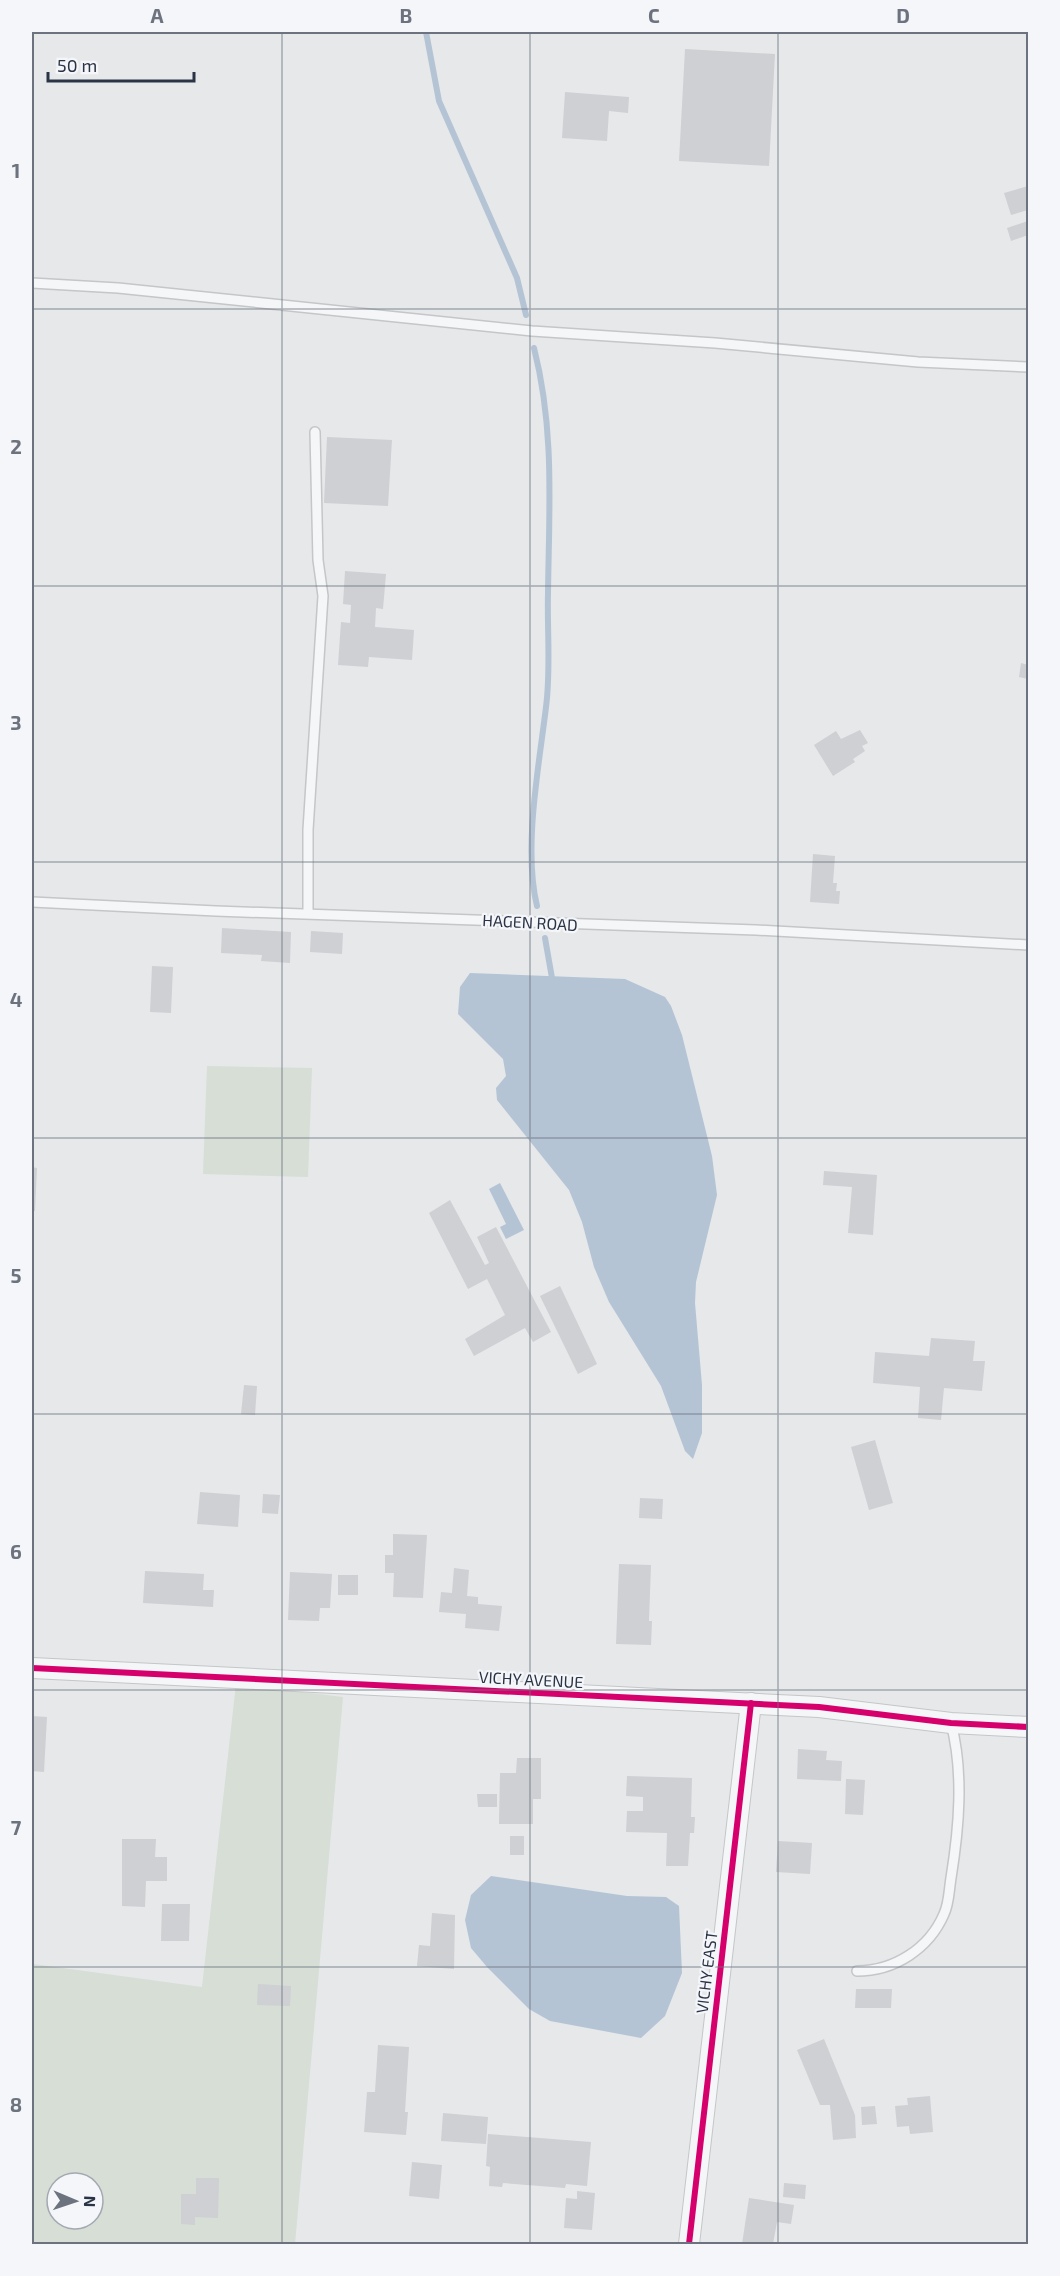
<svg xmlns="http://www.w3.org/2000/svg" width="1060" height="2276" font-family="'Exo 2',sans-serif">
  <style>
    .green { fill: #d6ded6; fill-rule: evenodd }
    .water { fill: #b4c4d5 }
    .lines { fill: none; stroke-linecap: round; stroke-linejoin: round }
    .stream { stroke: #b4c4d5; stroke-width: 6 }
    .building { fill: #ced0d3 }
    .service-casing { stroke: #c4c6c8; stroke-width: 12 }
    .minor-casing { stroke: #c4c6c8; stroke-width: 22 }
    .service { stroke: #f5f6f7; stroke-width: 9 }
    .minor { stroke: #f5f6f7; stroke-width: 20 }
    .cycleway-casing { stroke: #f4f6f9; stroke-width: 10 }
    .cycleway { stroke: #d6006c; stroke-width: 6 }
    .grid { fill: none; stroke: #6c737f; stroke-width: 1.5; stroke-opacity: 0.55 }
    .labels { text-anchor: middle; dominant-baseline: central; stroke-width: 4.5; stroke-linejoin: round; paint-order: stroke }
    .street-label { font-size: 16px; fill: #2b3445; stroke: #f4f6f9 }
    .neatline { fill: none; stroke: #6c737f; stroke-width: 2 }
    .grid-label { font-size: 20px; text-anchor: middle; font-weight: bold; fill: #6c737f }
  </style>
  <rect width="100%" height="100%" fill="#e6e8ea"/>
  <g class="green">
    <path d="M207 1066 312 1068 308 1177 203 1174Z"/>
    <path d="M236 1684 343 1697 295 2244H32L33 1964 202 1987ZM57 2183H93V2219H57Z"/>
  </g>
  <g class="water">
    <path d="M470 973 625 979 665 997 671 1006 682 1035 712 1156 717 1195 696 1282 695 1303 702 1385V1433L693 1459 685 1451 661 1386 609 1302 594 1267 582 1222 569 1190 497 1100 496 1088 506 1076 503 1059 458 1014 460 987Z"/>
    <path d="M500 1183 524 1230 506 1239 500 1227 506 1224 489 1189Z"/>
    <path d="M491 1876 627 1896 666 1897 679 1906 682 1973 665 2016 641 2038 550 2021 529 2009 487 1967 471 1948 465 1920 471 1895Z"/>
  </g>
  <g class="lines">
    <g class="stream">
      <path d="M426 32 439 101 517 278 526 315"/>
      <path d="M534 348C555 430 549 509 548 593 547 630 551 670 546 707 539 766 523 848 537 906"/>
      <path d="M545 938 552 978"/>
    </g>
  </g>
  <g class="building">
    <path d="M685 49 775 54 769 166 679 161Z"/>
    <path d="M565 92 629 97 628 113 609 111 607 141 562 138Z"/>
    <path d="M1028 186V210L1011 215 1004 193Z"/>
    <path d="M1028 221V235L1011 241 1007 228Z"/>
    <path d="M327 437 392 440 388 506 324 503Z"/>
    <path d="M345 571 386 574 383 609 376 608 375 627 414 630 412 660 369 657 368 667 338 665 341 622 350 623 351 605 343 604Z"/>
    <path d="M1021 663 1028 665V679L1019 677Z"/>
    <path d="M860 730 868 743 862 746 865 751 853 759 855 762 833 776 814 745 836 731 841 739Z"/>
    <path d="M813 854 835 856 833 883H837L836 891H840L839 904 810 902Z"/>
    <path d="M222 928 291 932 290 963 261 961 262 955 221 953Z"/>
    <path d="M311 931 343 933 342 954 310 952Z"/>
    <path d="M152 966 173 967 171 1013 150 1012Z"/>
    <path d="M32 1167 37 1168 35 1211H32Z"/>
    <path d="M824 1171 877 1175 873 1235 848 1233 852 1187 823 1185Z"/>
    <path d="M450 1200 485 1265 489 1263 477 1237 496 1227 551 1332 533 1342 525 1328 474 1356 465 1339 505 1315 487 1279 468 1289 429 1213Z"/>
    <path d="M560 1286 597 1364 578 1374 540 1296Z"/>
    <path d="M931 1338 975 1341 973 1361H985L982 1391 944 1388 941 1420 918 1418 920 1387 873 1383 875 1352 929 1356Z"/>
    <path d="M244 1385 257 1386 255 1415 241 1414Z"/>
    <path d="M875 1440 893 1503 869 1510 851 1447Z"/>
    <path d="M200 1492 240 1495 238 1527 197 1524Z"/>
    <path d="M263 1494 280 1495 278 1514 262 1513Z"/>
    <path d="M640 1498 663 1499 662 1519 639 1518Z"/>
    <path d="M393 1534 427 1535 423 1598 393 1597 394 1573H385V1555H393Z"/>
    <path d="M619 1564 651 1565 649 1621H652L651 1645 616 1644Z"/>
    <path d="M454 1568 469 1570 467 1596 478 1597V1604L502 1606 499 1631 465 1628 466 1614 439 1612 441 1592 452 1593Z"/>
    <path d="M145 1571 204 1574 203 1590H214L213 1607 143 1603Z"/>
    <path d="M290 1572 332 1574 330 1608H320L319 1621 288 1620Z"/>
    <rect x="338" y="1575" width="20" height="20"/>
    <path d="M32 1716 47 1717 44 1772 32 1771Z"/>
    <path d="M798 1749 827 1751 826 1760 842 1761 841 1781 797 1779Z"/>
    <path d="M517 1758H541V1799H533V1824H499L500 1773H516Z"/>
    <path d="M627 1776 692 1778 691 1817H695L694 1833H690L688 1866H666L667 1833 626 1832 627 1811H643V1797L626 1796Z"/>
    <path d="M846 1779 865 1780 863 1815 845 1814Z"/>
    <path d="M477 1794H497V1807H478Z"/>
    <rect x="510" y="1836" width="14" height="19"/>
    <path d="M122 1839H156L155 1857H167V1881H146L145 1907 122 1906Z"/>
    <path d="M778 1841 812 1843 810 1874 776 1872Z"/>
    <path d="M162 1904H190L189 1941H161Z"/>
    <path d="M432 1913 455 1915 454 1969 417 1966 419 1945 430 1946Z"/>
    <path d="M258 1984 291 1986 290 2006 257 2005Z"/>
    <path d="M856 1989H892L891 2008H855Z"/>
    <path d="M824 2039 855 2115 856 2138 833 2140 830 2105H820L797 2050Z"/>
    <path d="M378 2045 409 2047 405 2112H408L406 2135 364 2132 367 2092H375Z"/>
    <path d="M930 2096 933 2132 910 2134 909 2126 897 2127 895 2106 908 2105 907 2098Z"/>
    <path d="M875 2106 877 2124 862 2125 861 2107Z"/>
    <path d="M443 2113 488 2117 486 2144 441 2141Z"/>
    <path d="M488 2134 591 2142 587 2186 566 2184 565 2188 503 2183 502 2187 489 2186 490 2167 486 2166Z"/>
    <path d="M412 2162 442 2165 439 2199 409 2196Z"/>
    <path d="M196 2178H219L218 2218 195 2217V2225L181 2224V2194H196Z"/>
    <path d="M784 2183 806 2185 805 2199 783 2197Z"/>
    <path d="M577 2191 595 2193 592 2230 564 2228 566 2198 577 2199Z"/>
    <path d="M749 2198 794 2205 791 2224 777 2222 773 2244H742Z"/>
  </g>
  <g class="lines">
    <g class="service-casing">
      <g id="service">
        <path d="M32 283 118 288 532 331 715 343 918 362 1028 367"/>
        <path d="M32 902 216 911 756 930 1028 945"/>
        <path d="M308 913V830L323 596 318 560 315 432"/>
        <path d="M857 1971C894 1971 929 1949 944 1914 949 1904 949 1890 951 1878 959 1828 964 1773 951 1723"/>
      </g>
    </g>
    <g class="minor-casing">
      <g id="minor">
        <path d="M32 1668 819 1707 951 1723 1028 1727"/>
        <path d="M689 2244 751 1703"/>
      </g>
    </g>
    <use href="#service" class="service"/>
    <use href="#minor" class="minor"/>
    <g class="cycleway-casing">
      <g id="cycleway">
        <path d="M32 1668 819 1707 951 1723 1028 1727"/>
        <path d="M689 2244 751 1703"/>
      </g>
    </g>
    <use href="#cycleway" class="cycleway"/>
  </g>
  <path class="grid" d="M282 32V2244M530 32V2244M778 32V2244M32 309H1028M32 586H1028M32 862H1028M32 1138H1028M32 1414H1028M32 1690H1028M32 1967H1028"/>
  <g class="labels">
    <g class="street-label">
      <text transform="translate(530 922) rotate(3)">HAGEN ROAD</text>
      <text transform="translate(531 1679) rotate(3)">VICHY AVENUE</text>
      <text transform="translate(706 1972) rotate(-83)">VICHY EAST</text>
    </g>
  </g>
  <rect width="1060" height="2276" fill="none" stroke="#f4f6f9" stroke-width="66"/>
  <g transform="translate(75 2201) rotate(92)"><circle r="28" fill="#f4f6f9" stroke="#a4a8b1" stroke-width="1.5"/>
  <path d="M0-4.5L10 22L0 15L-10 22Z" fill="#6c737f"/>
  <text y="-9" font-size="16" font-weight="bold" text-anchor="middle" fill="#2b3445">N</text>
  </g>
  <path d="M48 72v9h146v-9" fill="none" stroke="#2b3445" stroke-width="3"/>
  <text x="57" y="72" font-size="18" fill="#2b3445" stroke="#f4f6f9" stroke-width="4.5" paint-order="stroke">50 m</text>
  <rect x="33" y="33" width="994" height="2210" class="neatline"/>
  <g class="grid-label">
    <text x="157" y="23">A</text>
    <text x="406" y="23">B</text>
    <text x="654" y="23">C</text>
    <text x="903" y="23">D</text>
    <text x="16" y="178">1</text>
    <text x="16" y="454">2</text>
    <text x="16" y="730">3</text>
    <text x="16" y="1007">4</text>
    <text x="16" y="1283">5</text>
    <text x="16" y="1559">6</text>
    <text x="16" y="1835">7</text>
    <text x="16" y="2112">8</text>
  </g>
</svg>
